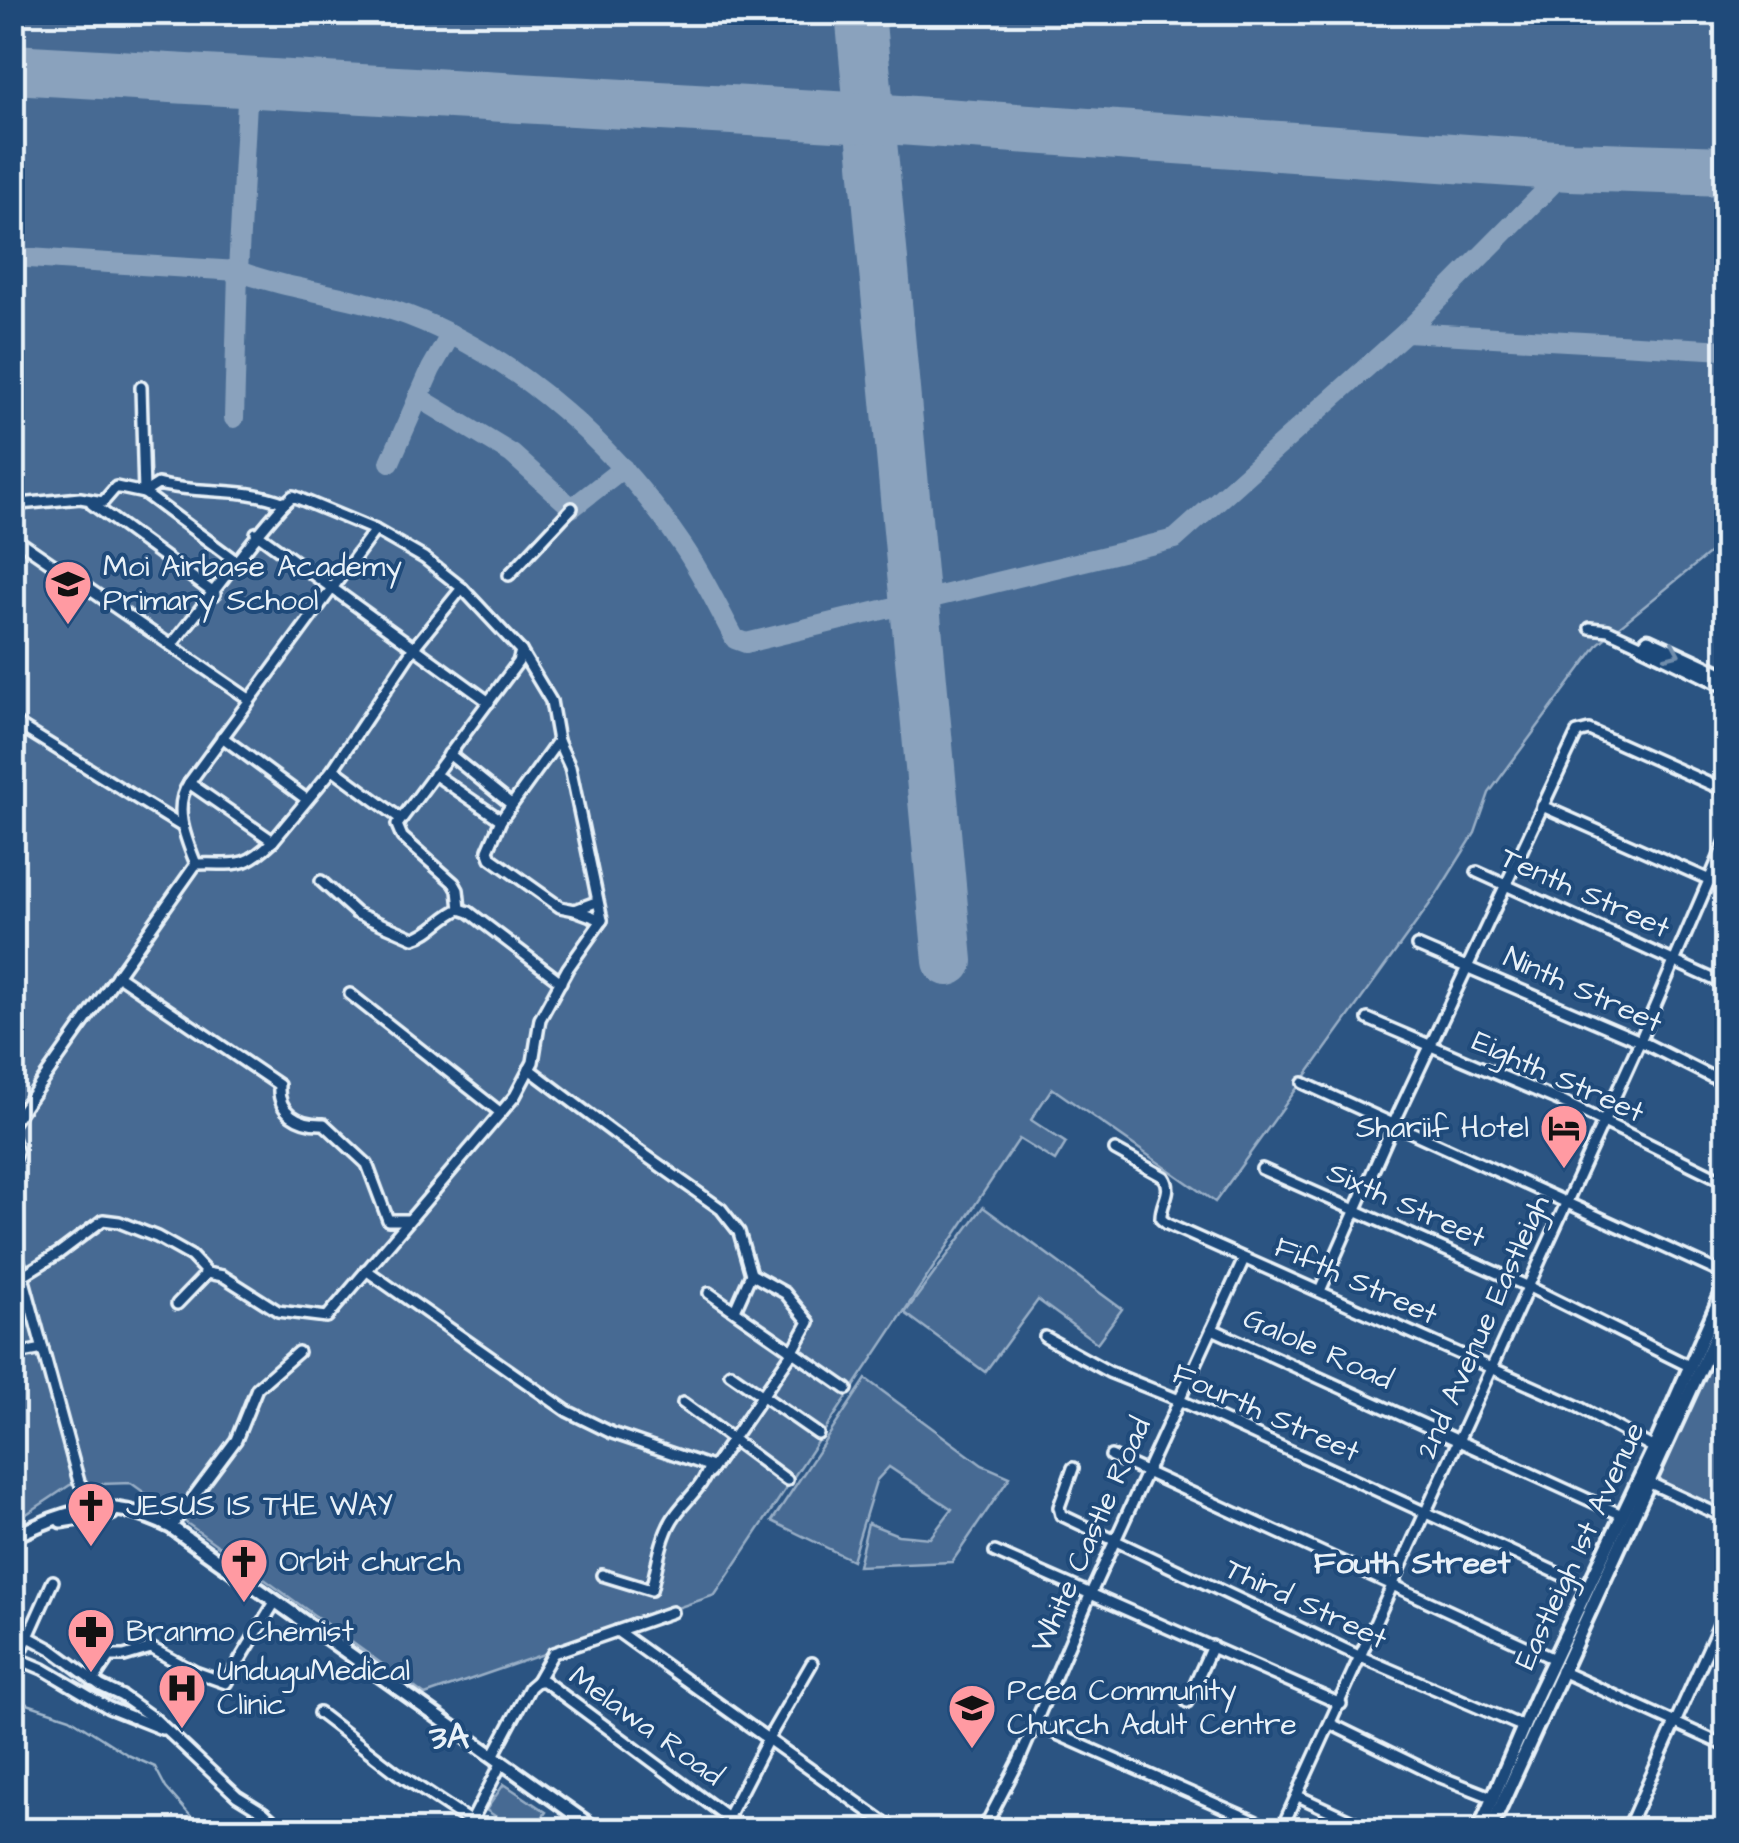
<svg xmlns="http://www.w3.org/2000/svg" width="1739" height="1843" font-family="'Architects Daughter',sans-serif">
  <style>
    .green { fill: #476b93; stroke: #98aec6; stroke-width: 2.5 }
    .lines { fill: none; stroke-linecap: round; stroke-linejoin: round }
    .stream { stroke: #a0b6cb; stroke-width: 2.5 }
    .taxiway { stroke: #8aa2bd; stroke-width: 20 }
    .runway { stroke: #8aa2bd; stroke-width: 50 }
    .minor-casing { stroke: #e8f1f8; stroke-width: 16 }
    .major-casing { stroke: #e8f1f8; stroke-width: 19 }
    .minor { stroke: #1f4a7a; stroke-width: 9 }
    .major { stroke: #1f4a7a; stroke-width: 11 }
    .oneway { stroke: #6f8dac }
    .labels { text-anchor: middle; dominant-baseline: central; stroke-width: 8; stroke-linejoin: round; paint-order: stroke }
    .poi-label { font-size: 30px; fill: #e8f1f8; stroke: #1f4a7a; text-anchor: start }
    .street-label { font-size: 30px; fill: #e8f1f8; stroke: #1f4a7a }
    .neighbourhood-label { font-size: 32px; font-weight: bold; fill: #e8f1f8; stroke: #1f4a7a }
    .quarter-label { font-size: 35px; font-weight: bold; fill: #e8f1f8; stroke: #1f4a7a }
  </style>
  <rect width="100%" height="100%" fill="#2b5482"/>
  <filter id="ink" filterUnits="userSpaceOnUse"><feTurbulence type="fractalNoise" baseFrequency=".01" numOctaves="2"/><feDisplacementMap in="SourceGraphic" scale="20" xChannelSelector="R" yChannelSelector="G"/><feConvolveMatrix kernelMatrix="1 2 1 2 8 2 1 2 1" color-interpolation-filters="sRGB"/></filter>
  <g filter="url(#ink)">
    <g class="green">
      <path d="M13 13 1724 12 1726 14V540L1599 643 1489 793 1475 833 1437 894 1215 1202 1052 1088 1031 1120 1066 1143 1055 1161 1019 1139 715 1595 425 1695 131 1483 70 1485 13 1523Z"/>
      <path d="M983 1207 1122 1309 1097 1343 1038 1300 985 1372 905 1313Z"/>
      <path d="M1726 1314V1518L1650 1483Z"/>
      <path d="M866 1379 982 1465 1010 1477 952 1562 858 1566 868 1523 898 1535 930 1538 952 1509 889 1467 876 1481 852 1560 772 1521Z"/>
      <path d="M504 1784 546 1812 534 1830H516L486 1810Z"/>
    </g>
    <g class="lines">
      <path class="stream" d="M12 1699 70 1718 128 1755 155 1767 166 1788 203 1830"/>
      <g class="taxiway">
        <path d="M12 257 238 271 248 83"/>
        <path d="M1406 332 1726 350"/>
        <path d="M418 397 512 454 572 508 623 468"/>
        <path d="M234 418 238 271C292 291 352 295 407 315 520 358 616 447 683 546 703 575 718 608 735 639L746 643 1175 539 1406 332 1570 166"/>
        <path d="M390 462 431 369 451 334"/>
      </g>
      <g class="runway">
        <path d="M860 12 948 961"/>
        <path d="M12 69 870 118 1570 166 1726 171"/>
      </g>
      <g class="minor-casing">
        <g id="minor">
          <path d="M141 387 144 493 237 562"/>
          <path d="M12 499 20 504 80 498 103 502 116 487 144 493 158 484C203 495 240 486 285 503L293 496 375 530 424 558 462 588 521 651 551 701 558 741 570 767 602 920 568 968 540 1019 533 1062 515 1096 327 1317 278 1311 223 1276 207 1273 191 1256 157 1237 119 1222 103 1220 59 1253 12 1282"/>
          <path d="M20 504 13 519 16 539 249 699"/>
          <path d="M92 504 215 594"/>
          <path d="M256 533 489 702"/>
          <path d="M509 575 572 508"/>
          <path d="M1590 628 1608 630 1643 646"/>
          <path d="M172 644C211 598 244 547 285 503"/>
          <path d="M12 721 183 827"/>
          <path d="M222 737 306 799"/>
          <path d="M558 741 501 820 488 850 491 858 560 907 575 910 596 902"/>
          <path d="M449 754 511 804"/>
          <path d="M333 769 401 819"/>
          <path d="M434 774 501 820"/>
          <path d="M189 783 375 530"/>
          <path d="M189 783 273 841C240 872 236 862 196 864 186 839 172 807 189 783Z"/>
          <path d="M1542 806 1726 887"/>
          <path d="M273 841 333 769 415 646 462 588"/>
          <path d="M1477 872 1726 985"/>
          <path d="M321 881 356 913 414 938C432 933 443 916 460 909L469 912 561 982"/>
          <path d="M460 909 458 890 454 883 402 837 397 825 518 662 521 651"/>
          <path d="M575 910 602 920"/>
          <path d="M1417 946 1640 1041 1726 1084"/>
          <path d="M117 975 279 1085C277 1113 299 1125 324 1124L367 1164 388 1220H408"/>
          <path d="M350 994 501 1113"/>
          <path d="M1368 1019 1565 1103 1726 1182"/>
          <path d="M529 1069 614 1133 721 1209 739 1232 751 1274 735 1310"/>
          <path d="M1303 1083 1726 1275"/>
          <path d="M12 1124 196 864"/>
          <path d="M12 1138 17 1151 12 1164"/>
          <path d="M1115 1150 1164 1177C1174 1192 1160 1202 1161 1219L1167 1224 1579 1407 1654 1448"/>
          <path d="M1262 1169 1527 1286 1691 1367"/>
          <path d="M12 1236 79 1482 85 1490 86 1507"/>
          <path d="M366 1270 567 1411 612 1433 709 1466C704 1488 683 1501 672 1520 660 1540 657 1568 651 1590L602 1575"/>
          <path d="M1320 1291 1394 1123 1577 733 1589 730 1726 791"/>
          <path d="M709 1293 847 1389"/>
          <path d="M177 1304 207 1273"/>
          <path d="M1212 1329 1622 1515"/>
          <path d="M1045 1337 1109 1372 1179 1400 1588 1587"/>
          <path d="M12 1355 43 1349"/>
          <path d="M730 1373 818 1434"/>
          <path d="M683 1403 787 1480"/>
          <path d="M1111 1456 1554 1659"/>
          <path d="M1073 1468 1059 1507 1061 1515 1361 1657 1524 1727"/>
          <path d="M710 1472 793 1351 809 1322 785 1293 751 1274"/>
          <path d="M1650 1483 1726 1518"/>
          <path d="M171 1527 236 1440 257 1388 298 1352"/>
          <path d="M995 1552 1341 1704"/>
          <path d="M12 1628 51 1649 101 1686 122 1696 156 1720 237 1796 263 1812 283 1830"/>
          <path d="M617 1631 895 1830"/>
          <path d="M12 1656 43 1669 109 1708 162 1729"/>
          <path d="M18 1659 53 1581"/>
          <path d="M1561 1671 1726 1746"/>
          <path d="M93 1681 110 1656H124L151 1648 195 1672 226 1683 275 1602"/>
          <path d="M537 1681 553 1653 672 1612"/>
          <path d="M1187 1702 1212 1646"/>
          <path d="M319 1713 397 1773 471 1822"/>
          <path d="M1034 1724 1275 1830"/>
          <path d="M1331 1724 1438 1776 1494 1798"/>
          <path d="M493 1756 530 1687 537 1681H544L745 1830"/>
          <path d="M12 1773 15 1772"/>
          <path d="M1298 1796 1372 1830"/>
          <path d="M467 1830 502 1762"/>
          <path d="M721 1830 768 1739 812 1663"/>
          <path d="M983 1830 1019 1761 1091 1593 1244 1259"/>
          <path d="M1130 1830V1829"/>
          <path d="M1281 1830 1640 1041 1726 841"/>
          <path d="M1627 1830 1726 1609"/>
        </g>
      </g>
      <g class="major-casing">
        <g id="major">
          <path d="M1726 676 1648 640 1643 646 1726 686"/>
          <path d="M61 1521 112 1513"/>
          <path d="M12 1537C76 1508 105 1495 171 1527L597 1830"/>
          <path d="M1479 1830 1536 1697 1654 1448 1726 1284"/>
          <path d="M1490 1830 1726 1313"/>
        </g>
      </g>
      <use href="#minor" class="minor"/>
      <use href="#major" class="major"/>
    </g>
    <defs><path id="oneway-chevron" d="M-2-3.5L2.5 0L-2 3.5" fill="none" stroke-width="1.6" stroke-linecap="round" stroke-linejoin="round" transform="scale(2.5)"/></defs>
    <use class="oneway" href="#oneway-chevron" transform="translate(1673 652) rotate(24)"/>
  </g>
  <defs>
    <g id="school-pin" transform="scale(2.5)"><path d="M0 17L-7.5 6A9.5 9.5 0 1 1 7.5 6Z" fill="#ff9aa2" stroke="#1f4a7a"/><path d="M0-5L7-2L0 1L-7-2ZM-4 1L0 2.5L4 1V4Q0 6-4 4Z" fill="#111"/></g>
    <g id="hotel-pin" transform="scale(2.5)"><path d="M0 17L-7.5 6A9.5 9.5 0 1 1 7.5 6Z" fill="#ff9aa2" stroke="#1f4a7a"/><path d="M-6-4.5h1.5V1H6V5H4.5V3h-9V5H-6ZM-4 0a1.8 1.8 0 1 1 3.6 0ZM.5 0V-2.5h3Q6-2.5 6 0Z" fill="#111"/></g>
    <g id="church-pin" transform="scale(2.5)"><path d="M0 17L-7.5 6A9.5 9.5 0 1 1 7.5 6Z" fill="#ff9aa2" stroke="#1f4a7a"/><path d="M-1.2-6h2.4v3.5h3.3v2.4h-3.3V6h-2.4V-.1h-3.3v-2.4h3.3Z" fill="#111"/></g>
    <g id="pharmacy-pin" transform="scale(2.5)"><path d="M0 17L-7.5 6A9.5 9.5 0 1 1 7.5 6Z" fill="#ff9aa2" stroke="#1f4a7a"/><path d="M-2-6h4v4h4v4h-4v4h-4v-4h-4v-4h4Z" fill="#111"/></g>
    <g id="hospital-pin" transform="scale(2.5)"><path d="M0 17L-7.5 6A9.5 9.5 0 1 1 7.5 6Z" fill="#ff9aa2" stroke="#1f4a7a"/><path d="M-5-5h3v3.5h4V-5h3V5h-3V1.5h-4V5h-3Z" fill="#111"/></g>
  </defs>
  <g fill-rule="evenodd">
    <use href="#school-pin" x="68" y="584"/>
    <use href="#hotel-pin" x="1564" y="1128"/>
    <use href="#church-pin" x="91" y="1506"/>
    <use href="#church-pin" x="244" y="1562"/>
    <use href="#pharmacy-pin" x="91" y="1632"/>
    <use href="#hospital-pin" x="182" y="1688"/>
    <use href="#school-pin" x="972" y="1708"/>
  </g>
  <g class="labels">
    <g class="poi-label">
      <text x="103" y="567">Moi Airbase Academy<tspan x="103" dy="34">Primary School</tspan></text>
      <text x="1529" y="1128" text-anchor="end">Shariif Hotel</text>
      <text x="126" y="1506">JESUS IS THE WAY</text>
      <text x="279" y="1562">Orbit church</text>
      <text x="126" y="1632">Branmo Chemist</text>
      <text x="217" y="1671">UnduguMedical<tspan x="217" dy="34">Clinic</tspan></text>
      <text x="1007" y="1691">Pcea Community<tspan x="1007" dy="34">Church Adult Centre</tspan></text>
    </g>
    <g class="street-label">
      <text transform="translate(1585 893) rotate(24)">Tenth Street</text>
      <text transform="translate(1583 990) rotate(24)">Ninth Street</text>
      <text transform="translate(1558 1077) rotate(24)">Eighth Street</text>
      <text transform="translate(1406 1205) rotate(24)">Sixth Street</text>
      <text transform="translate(1356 1281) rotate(24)">Fifth Street</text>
      <text transform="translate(1483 1327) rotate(-66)">2nd Avenue Eastleigh</text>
      <text transform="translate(1318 1349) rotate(24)">Galole Road</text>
      <text transform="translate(1266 1413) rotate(24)">Fourth Street</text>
      <text transform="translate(1091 1535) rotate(-66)">White Castle Road</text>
      <text transform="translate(1580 1546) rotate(-65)">Eastleigh 1st Avenue</text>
      <text transform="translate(1306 1604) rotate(25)">Third Street</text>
      <text transform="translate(646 1726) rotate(36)">Melawa Road</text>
    </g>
    <g class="neighbourhood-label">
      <text x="1412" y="1563">Fouth Street</text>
    </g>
    <g class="quarter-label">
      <text x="449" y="1737">3A</text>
    </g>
  </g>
  <rect width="1739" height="1843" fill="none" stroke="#1f4a7a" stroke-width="50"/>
  <rect x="25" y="25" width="1689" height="1793" fill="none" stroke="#e8f1f8" stroke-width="4" filter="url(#ink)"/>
</svg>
